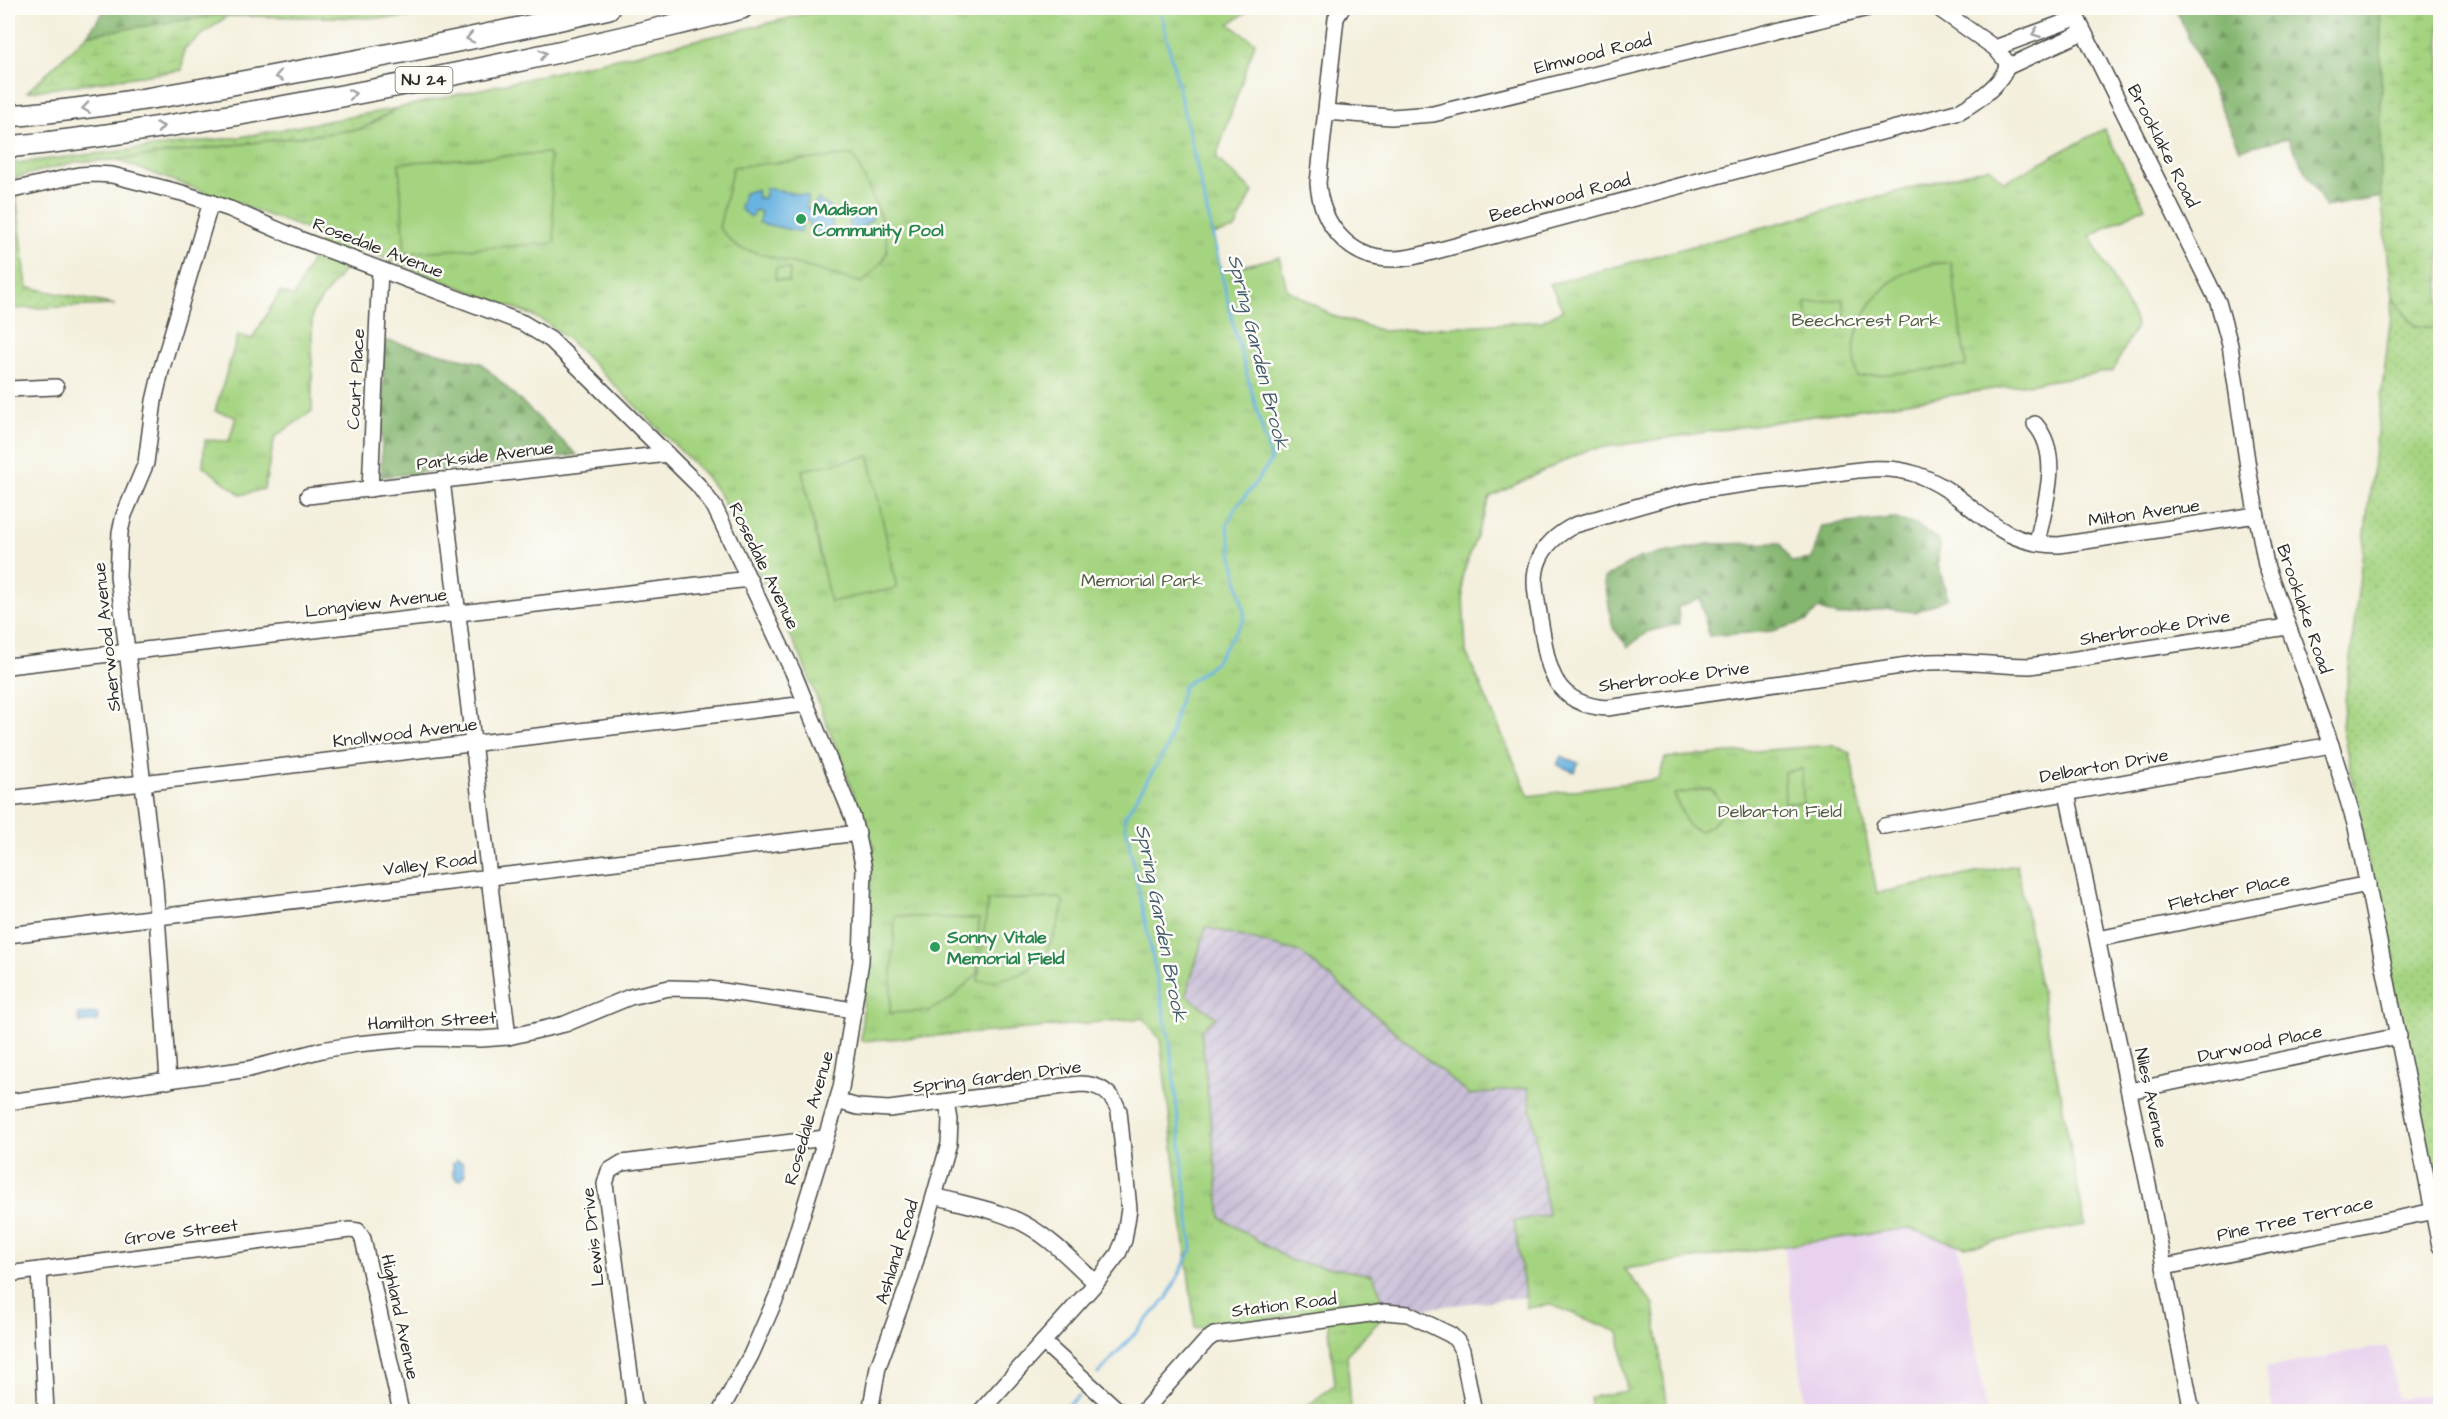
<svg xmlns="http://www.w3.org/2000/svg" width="2448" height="1419" font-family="'Architects Daughter',sans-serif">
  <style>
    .built { fill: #e8d2ee }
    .industrial { fill: url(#industrial-furrows) }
    .grass { fill: url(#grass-dots); stroke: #688056; stroke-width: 1.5 }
    .forest { fill: url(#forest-firs); stroke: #58704d; stroke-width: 1.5 }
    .wetland { fill: url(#wetland-marsh); stroke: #688056; stroke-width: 1.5 }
    .park { fill: url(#park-tufts); stroke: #688056; stroke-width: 1.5 }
    .pitch { fill: #a5d481; stroke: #688056; stroke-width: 1.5 }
    .water { fill: #69b3e1; stroke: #4a6f86; stroke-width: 1.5 }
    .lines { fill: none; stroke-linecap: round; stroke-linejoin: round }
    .stream { stroke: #69b3e1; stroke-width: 3 }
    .minor-casing { stroke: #494846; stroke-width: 18 }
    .highway-casing { stroke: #494846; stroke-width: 24 }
    .minor { stroke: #fff; stroke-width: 15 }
    .highway { stroke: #fff; stroke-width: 21 }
    .oneway { stroke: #a0a0a0 }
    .leisure-dot { fill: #2e9e5b; stroke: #fdfcf7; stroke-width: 2 }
    .labels { text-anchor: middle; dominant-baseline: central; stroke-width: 5; stroke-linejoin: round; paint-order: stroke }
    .shield { fill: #fdfcf7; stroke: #6a6a68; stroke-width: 1.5 }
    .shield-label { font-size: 16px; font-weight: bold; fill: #2b2b2b }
    .street-label { font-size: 18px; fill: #2b2b2b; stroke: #fdfcf7 }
    .leisure-label { font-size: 18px; font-weight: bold; fill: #27864d; stroke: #fdfcf7; text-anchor: start }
    .park-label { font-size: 18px; fill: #505e45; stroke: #fdfcf7 }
    .water-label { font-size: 20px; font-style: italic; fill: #415b6b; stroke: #fdfcf7 }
  </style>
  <defs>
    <pattern id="industrial-furrows" width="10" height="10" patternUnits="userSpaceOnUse" patternTransform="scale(1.5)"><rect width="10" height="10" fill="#c9bfd7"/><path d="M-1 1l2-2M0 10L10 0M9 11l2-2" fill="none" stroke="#ada4b9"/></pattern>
    <pattern id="grass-dots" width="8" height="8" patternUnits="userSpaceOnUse" patternTransform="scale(1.5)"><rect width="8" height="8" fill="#a5d481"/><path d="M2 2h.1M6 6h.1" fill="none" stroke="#8eb670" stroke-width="1.8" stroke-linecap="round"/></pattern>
    <pattern id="forest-firs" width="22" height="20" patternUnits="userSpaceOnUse" patternTransform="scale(1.5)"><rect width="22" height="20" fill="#84b66f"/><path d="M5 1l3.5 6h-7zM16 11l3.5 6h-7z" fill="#6c945b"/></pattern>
    <pattern id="wetland-marsh" width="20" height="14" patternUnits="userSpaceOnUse" patternTransform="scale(1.5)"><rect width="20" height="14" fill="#a5d481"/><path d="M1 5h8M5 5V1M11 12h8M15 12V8" fill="none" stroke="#8eb670"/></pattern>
    <pattern id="park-tufts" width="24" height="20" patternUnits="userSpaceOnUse" patternTransform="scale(1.5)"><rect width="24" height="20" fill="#a5d481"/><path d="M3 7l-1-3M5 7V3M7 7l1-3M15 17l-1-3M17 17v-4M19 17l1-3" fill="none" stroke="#8eb670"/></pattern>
  </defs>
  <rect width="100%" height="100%" fill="#fdfcf7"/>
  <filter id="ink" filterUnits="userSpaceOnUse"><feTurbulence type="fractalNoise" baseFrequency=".0167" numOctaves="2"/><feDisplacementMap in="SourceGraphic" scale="12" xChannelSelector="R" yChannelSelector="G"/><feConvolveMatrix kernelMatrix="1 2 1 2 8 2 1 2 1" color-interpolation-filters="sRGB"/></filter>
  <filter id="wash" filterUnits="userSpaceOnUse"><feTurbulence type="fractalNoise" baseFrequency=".008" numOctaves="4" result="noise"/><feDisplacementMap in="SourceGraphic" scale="24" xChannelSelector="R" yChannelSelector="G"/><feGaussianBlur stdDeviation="1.35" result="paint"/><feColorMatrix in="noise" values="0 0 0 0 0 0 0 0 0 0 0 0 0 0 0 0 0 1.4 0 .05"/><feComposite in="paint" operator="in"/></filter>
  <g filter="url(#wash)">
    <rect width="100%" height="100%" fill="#f3efdc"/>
    <g class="built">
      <path d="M1908 1228 1958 1245 1987 1411H1806L1784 1246Z"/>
      <path d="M2388 1345 2398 1399 2440 1392V1411H2273L2266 1368Z"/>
    </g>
    <path class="industrial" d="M1205 926 1300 952 1470 1095 1528 1086 1548 1215 1514 1221 1526 1297 1388 1312 1372 1275 1291 1261 1221 1218 1201 1029 1186 996Z"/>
    <g class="grass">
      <path d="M398 108 362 129 116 160 75 162 14 178 27 287 115 305 8 309V164L240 137Z"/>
      <path d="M2393 298 2414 325 2440 329V1232L2342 726Z"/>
    </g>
    <g class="forest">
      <path d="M106 8H265L87 35Z"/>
      <path d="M2175 8H2381V197L2325 207 2288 138 2240 149Z"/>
      <path d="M384 340 481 363 577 455 381 477Z"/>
      <path d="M1892 518 1916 525 1939 540 1938 565 1948 598 1915 612 1888 609 1837 616 1818 609 1807 621 1772 631 1709 636 1700 598 1678 607 1679 624 1647 632 1628 647 1613 628 1604 578 1639 558 1708 544 1780 543 1791 562 1812 559 1822 526Z"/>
    </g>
    <g class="wetland">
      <path d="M265 8H446L401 18 227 16 184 49 182 70 27 92 87 35Z"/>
      <path d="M467 8H514L475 15Z"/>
      <path d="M2381 8H2440V329L2414 325 2393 298 2381 197Z"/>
    </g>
    <path class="park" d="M828 8H1253L1229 24 1255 42 1216 158 1253 192 1235 229 1213 235 1221 271 1279 257 1287 289 1333 316 1383 331 1542 321 1563 310 1550 284 1990 167 2004 182 2104 129 2145 207 2090 236 2137 324 2113 371 1587 450 1490 497 1462 577 1466 652 1529 796 1659 779 1665 758 1833 745 1850 753 1877 893 2017 865 2085 1225 1965 1247 1908 1228 1624 1269 1654 1305 1668 1411H1592L1590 1397 1627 1391 1619 1332 1551 1305 1527 1308 1514 1221 1548 1215 1528 1087 1470 1095 1300 952 1206 927 1186 995 1216 1017 1201 1030 1221 1218 1291 1261 1373 1275 1388 1312 1347 1354 1351 1409 1354 1411H1301L1335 1384 1327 1312 1195 1328 1160 1039 1143 1018 1005 1031 861 1041 871 869 868 850 875 849 801 657 719 494 704 474 570 341 548 324 532 315 360 249 312 312V411L275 437 264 489 241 495 203 466 205 440 229 441 236 417 215 411 238 335 252 339 280 292 294 297 323 235 116 160 362 129 398 108 753 27Z"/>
    <g class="pitch">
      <path d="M549 153 555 243 405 253 399 163Z"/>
      <path d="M853 155C862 174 894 236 886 255 882 265 869 275 862 283L737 247 719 228 733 167Z"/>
      <path d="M1951 262 1966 366 1857 377C1856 366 1853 351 1855 341 1862 307 1889 274 1923 266 1932 264 1942 263 1951 262Z"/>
      <path d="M776 268 790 269 789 282 775 279Z"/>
      <path d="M1843 299 1845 318 1808 322 1806 303Z"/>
      <path d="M869 456 897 588 830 602 802 470Z"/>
      <path d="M1802 769 1803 803H1785L1784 772Z"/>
      <path d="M1707 789 1712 790 1722 803C1720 820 1715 826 1699 831L1688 826 1674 794Z"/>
      <path d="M1060 898 1064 903C1050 956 1038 980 978 981L988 900Z"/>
      <path d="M895 916 979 919 977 974 951 999 928 1011 890 1013Z"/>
    </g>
    <g class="water">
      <path d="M766 188 808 196 806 208 812 209 818 199 836 212 832 221 833 230 811 236 809 221H803L801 232 759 223 761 212 755 210 751 217 740 209 744 193 757 189 758 198H764Z"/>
      <path d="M867 208 874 213 872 220 864 225 859 236H851L848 230 852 213Z"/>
      <path d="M1561 756 1578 763 1575 772 1557 765Z"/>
      <path d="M97 1013 98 1021 79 1023 78 1014Z"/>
      <path d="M457 1160 462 1162 465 1174 461 1180 456 1179 453 1175V1163Z"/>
    </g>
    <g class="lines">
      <g class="stream">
        <path d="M1098 1374 1167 1298 1192 1249 1170 1043 1124 818 1167 748 1183 687 1215 662 1245 618 1227 526 1235 508 1248 493 1271 461 1235 332 1160 8"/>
        <path d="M1061 1412 1078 1396"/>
      </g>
    </g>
  </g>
  <g filter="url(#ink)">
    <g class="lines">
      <g class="minor-casing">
        <g id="minor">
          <path d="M1342 8 1336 18 1318 183C1321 222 1347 258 1390 259 1407 260 1424 254 1440 250L1960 111C1975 103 2007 81 2007 62L1995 48 1938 8"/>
          <path d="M2072 8 2218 302 2230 345 2249 474 2266 565 2331 745 2356 827 2440 1246"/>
          <path d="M1995 48 2076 18"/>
          <path d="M2007 67 2083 32"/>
          <path d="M1326 112 1391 117 1433 114 1868 8"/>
          <path d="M8 191 79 175 95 174 112 175 182 193 230 209 299 239 523 323 551 340 698 485 715 508 793 672 853 818 864 869 861 961 841 1088 779 1291 751 1355 720 1412"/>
          <path d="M8 389 56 387"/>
          <path d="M2035 424C2063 456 2044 506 2037 543"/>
          <path d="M442 480 508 1037"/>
          <path d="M370 489 380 270"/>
          <path d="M308 496 667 454"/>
          <path d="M2256 515 2059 545C1988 545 1973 493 1915 474 1883 463 1848 472 1816 476 1775 481 1734 484 1694 492 1653 500 1614 514 1575 525 1559 533 1546 543 1539 560 1531 579 1537 599 1540 619 1548 665 1550 704 1607 708L1929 662C1963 660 1996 666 2030 666L2287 627"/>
          <path d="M8 666 749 579"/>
          <path d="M2067 793 2151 1199 2192 1412"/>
          <path d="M8 799 806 704"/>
          <path d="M1884 826 2331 745"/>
          <path d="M8 935 858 833"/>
          <path d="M2098 939 2368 884"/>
          <path d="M168 1081 155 884 118 576 120 532 124 515 146 463 154 401 161 371 211 202"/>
          <path d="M2129 1091 2399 1036"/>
          <path d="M837 1101 858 1107 889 1109 1080 1084C1100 1084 1112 1093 1119 1111L1129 1209 1124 1240 1118 1254 1096 1283 980 1412"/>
          <path d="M8 1102 249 1069 322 1050 357 1044 420 1038 481 1039 508 1037 565 1024 630 997 669 988 709 989 854 1010"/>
          <path d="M935 1196C965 1205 1001 1210 1028 1226 1053 1240 1075 1264 1096 1283"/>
          <path d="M2165 1267 2434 1211"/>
          <path d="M39 1270 46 1412"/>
          <path d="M8 1274 350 1230 358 1231 363 1239 401 1412"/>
          <path d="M1043 1342 1120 1412"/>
          <path d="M635 1412 605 1184 609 1171 622 1163 825 1138"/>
          <path d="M870 1412 878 1367 911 1277 949 1144 950 1120 947 1102"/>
          <path d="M1143 1412 1207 1340 1214 1335 1385 1312 1408 1314 1451 1335 1457 1341 1462 1350 1474 1412"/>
        </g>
      </g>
      <g class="highway-casing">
        <g id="highway">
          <path d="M8 116C105 108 201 90 296 72 401 53 506 32 609 8"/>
          <path d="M8 147C99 138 190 123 281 107 436 80 590 47 742 8"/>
        </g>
      </g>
      <use href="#minor" class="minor"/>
      <use href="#highway" class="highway"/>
    </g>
    <defs><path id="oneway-chevron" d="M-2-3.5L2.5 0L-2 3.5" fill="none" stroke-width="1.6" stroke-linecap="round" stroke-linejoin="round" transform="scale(1.5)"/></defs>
    <g class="oneway">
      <use href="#oneway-chevron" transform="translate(2036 33) rotate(160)"/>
      <use href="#oneway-chevron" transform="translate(470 38) rotate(168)"/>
      <use href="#oneway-chevron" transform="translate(543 54) rotate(-13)"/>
      <use href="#oneway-chevron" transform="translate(279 76) rotate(169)"/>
      <use href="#oneway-chevron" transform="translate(352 94) rotate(-11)"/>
      <use href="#oneway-chevron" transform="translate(86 108) rotate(172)"/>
      <use href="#oneway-chevron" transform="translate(160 127) rotate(-9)"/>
    </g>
  </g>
  <g class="leisure-dot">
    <circle cx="801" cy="219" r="6"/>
    <circle cx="935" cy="947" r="6"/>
  </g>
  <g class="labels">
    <rect class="shield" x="395.5" y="67" width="57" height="26" rx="4.5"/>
    <g class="shield-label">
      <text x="424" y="80">NJ 24</text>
    </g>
    <g class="street-label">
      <text transform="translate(1593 54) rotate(-14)">Elmwood Road</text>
      <text transform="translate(2163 146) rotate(63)">Brooklake Road</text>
      <text transform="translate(1560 198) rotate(-15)">Beechwood Road</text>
      <text transform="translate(378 248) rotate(21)">Rosedale Avenue</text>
      <text transform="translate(356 379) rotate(-87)">Court Place</text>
      <text transform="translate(485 456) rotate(-7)">Parkside Avenue</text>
      <text transform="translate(2144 513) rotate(-8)">Milton Avenue</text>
      <text transform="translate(764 566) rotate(64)">Rosedale Avenue</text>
      <text transform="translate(376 603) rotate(-7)">Longview Avenue</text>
      <text transform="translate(2304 609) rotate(71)">Brooklake Road</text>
      <text transform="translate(2155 628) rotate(-9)">Sherbrooke Drive</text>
      <text transform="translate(107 637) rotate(-96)">Sherwood Avenue</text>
      <text transform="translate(1674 677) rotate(-7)">Sherbrooke Drive</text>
      <text transform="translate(405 733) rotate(-7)">Knollwood Avenue</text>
      <text transform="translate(2104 766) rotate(-10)">Delbarton Drive</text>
      <text transform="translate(430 864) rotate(-7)">Valley Road</text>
      <text transform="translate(2229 892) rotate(-12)">Fletcher Place</text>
      <text transform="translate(432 1021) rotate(-3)">Hamilton Street</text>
      <text transform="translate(2260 1044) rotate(-12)">Durwood Place</text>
      <text transform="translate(997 1077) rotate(-7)">Spring Garden Drive</text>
      <text transform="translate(2151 1098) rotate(78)">Niles Avenue</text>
      <text transform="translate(809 1118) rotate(-74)">Rosedale Avenue</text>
      <text transform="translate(2295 1219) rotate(-12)">Pine Tree Terrace</text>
      <text transform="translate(181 1232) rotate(-7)">Grove Street</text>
      <text transform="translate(593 1237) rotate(-96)">Lewis Drive</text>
      <text transform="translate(897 1252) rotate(-73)">Ashland Road</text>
      <text transform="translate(1284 1305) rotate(-7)">Station Road</text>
      <text transform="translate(400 1317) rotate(78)">Highland Avenue</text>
    </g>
    <g class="leisure-label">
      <text x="813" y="209">Madison<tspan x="813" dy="21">Community Pool</tspan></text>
      <text x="947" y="937">Sonny Vitale<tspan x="947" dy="21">Memorial Field</tspan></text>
    </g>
    <g class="park-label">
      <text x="1866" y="320">Beechcrest Park</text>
      <text x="1142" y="580">Memorial Park</text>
      <text x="1780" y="811">Delbarton Field</text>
    </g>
    <g class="water-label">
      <text transform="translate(1258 352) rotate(76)">Spring Garden Brook</text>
      <text transform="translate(1161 923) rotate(79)">Spring Garden Brook</text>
    </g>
  </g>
  <rect width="2448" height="1419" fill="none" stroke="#fdfcf7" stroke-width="30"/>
</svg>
